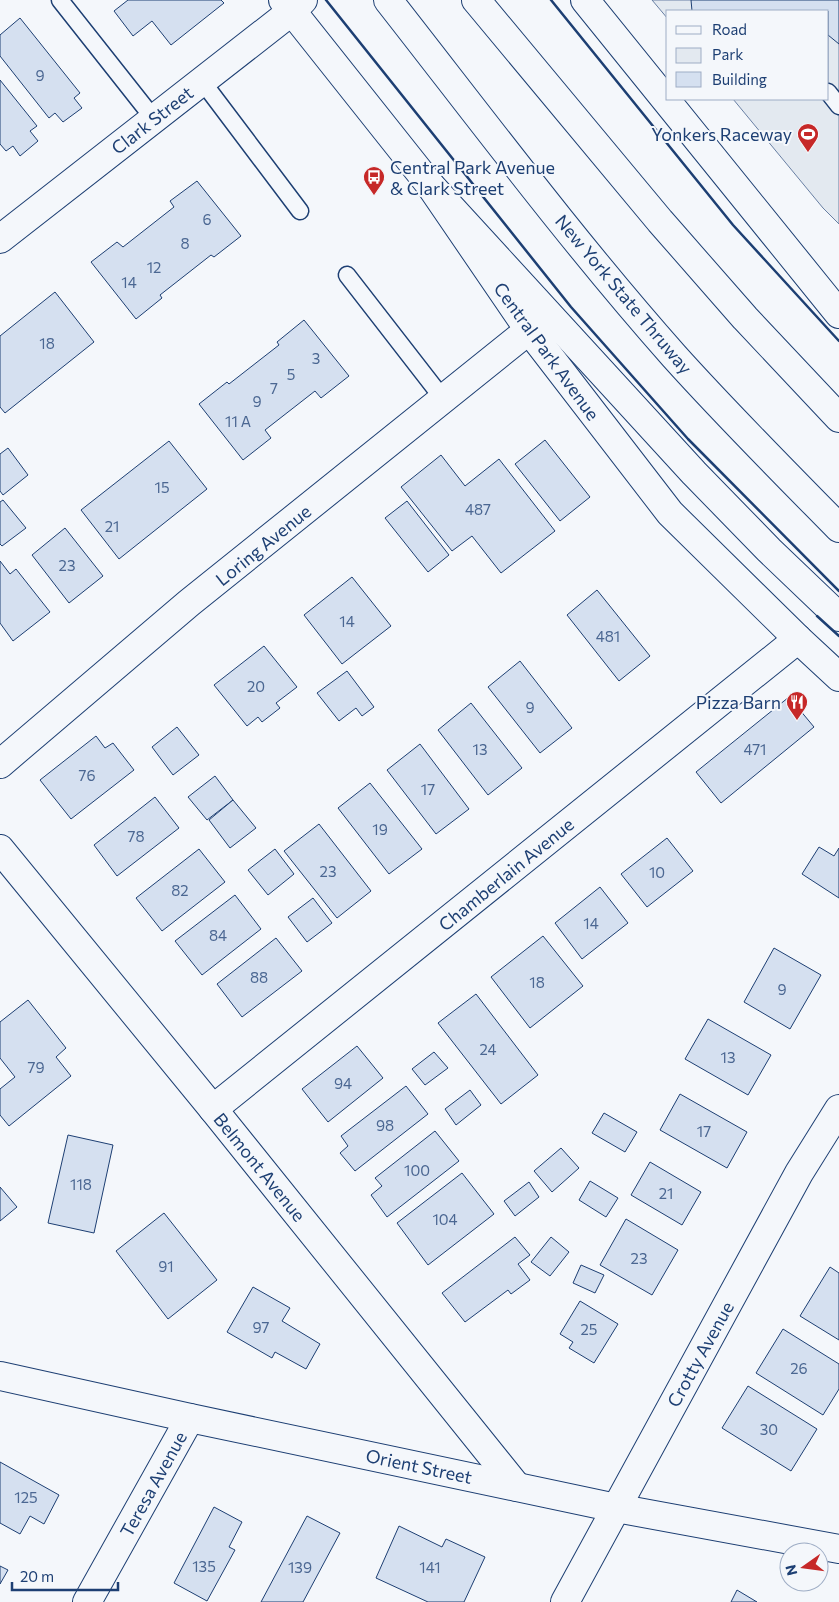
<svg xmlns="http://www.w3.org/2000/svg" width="839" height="1602" font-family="Commissioner,sans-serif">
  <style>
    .green { fill: #e3e9f0; stroke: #687fa3 }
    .building { fill: #d5e0f0; stroke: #1d3f73 }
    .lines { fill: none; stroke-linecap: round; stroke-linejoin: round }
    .lane-casing { stroke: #1d3f73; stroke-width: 19 }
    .street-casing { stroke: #1d3f73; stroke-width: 30 }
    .secondary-casing { stroke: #1d3f73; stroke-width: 30 }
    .highway-casing { stroke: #1d3f73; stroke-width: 30 }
    .lane { stroke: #f4f7fb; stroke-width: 16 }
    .street { stroke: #f4f7fb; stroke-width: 28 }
    .secondary { stroke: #f4f7fb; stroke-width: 28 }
    .highway { stroke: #f4f7fb; stroke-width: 28 }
    .wall { stroke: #1d3f73; stroke-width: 2.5 }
    .labels { text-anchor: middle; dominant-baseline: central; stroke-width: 4; stroke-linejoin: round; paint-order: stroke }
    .number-label { font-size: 15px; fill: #4b6792 }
    .street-label { font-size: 18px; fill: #1d3f73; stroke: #f4f7fb }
    .poi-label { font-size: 18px; fill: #1d3f73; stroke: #f4f7fb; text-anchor: end }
  </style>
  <rect width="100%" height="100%" fill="#f4f7fb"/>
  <path class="green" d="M652 0H839V224L823 208 733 99H828V11H668V19Z"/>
  <g class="building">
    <path d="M128 0H221L224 3 171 45 152 21 133 36 114 11Z"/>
    <path d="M691 0H839V44L828 35V11H692Z"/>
    <path d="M20 18 80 93 74 98 82 108 63 122 55 113 49 118 0 56V35Z"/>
    <path d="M0 80 37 126 30 131 38 141 20 156 13 146 6 151 0 144Z"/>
    <path d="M197 181 241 236 214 257 211 255 160 295 162 298 136 319 91 262 117 242 123 247 174 207 170 201Z"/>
    <path d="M55 292 94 342 5 413 0 407V336Z"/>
    <path d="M304 320 349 376 321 398 315 391 265 430 271 438 243 460 199 404 227 382 229 384 279 345 277 342Z"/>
    <path d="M545 440 590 497 560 521 515 464Z"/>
    <path d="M169 441 207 489 119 559 81 510Z"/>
    <path d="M8 448 28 475 3 495 0 491V454Z"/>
    <path d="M441 455 465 486 499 459 555 531 501 573 472 536 452 551 401 487Z"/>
    <path d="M3 500 26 528 2 546 0 544V502Z"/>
    <path d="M407 501 449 555 428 572 385 518Z"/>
    <path d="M65 528 103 576 69 603 32 555Z"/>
    <path d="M0 561 10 574 16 569 50 612 13 641 0 623Z"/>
    <path d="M352 577 391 626 342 664 304 615Z"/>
    <path d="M597 590 650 656 619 681 567 615Z"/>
    <path d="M264 646 297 687 276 703 280 708 262 722 258 717 247 726 214 685Z"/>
    <path d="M520 661 572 728 540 753 488 687Z"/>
    <path d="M347 671 374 707 362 716 356 708 339 721 317 693Z"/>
    <path d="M789 697 814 727 721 803 696 772Z"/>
    <path d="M471 703 522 768 488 795 438 730Z"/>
    <path d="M177 727 199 755 173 775 152 747Z"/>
    <path d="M96 736 105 748 113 743 134 770 71 819 40 780Z"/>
    <path d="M420 744 469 809 436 834 387 770Z"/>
    <path d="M215 776 233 800 207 820 188 797Z"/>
    <path d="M370 783 422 849 389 874 338 808Z"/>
    <path d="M155 797 179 828 117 876 94 845Z"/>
    <path d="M233 800 256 828 230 848 209 820Z"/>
    <path d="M319 824 371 891 337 918 284 851Z"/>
    <path d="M667 838 693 871 647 907 621 874Z"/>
    <path d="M819 847 834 856 839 848V898L802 874Z"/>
    <path d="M199 849 225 882 162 931 136 898Z"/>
    <path d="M275 849 294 874 268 895 248 870Z"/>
    <path d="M600 887 628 923 582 959 555 923Z"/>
    <path d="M235 895 261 929 202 975 175 941Z"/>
    <path d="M313 898 332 923 307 942 288 917Z"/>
    <path d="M543 936 583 986 530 1028 491 977Z"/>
    <path d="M276 938 302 971 242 1017 217 984Z"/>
    <path d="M774 948 821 975 790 1029 744 1002Z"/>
    <path d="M476 994 538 1075 501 1104 438 1023Z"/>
    <path d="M28 1000 66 1048 56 1057 71 1076 9 1126 0 1115V1089L15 1077 0 1058V1022Z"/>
    <path d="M708 1019 771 1055 748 1095 685 1059Z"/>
    <path d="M357 1046 383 1078 328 1122 302 1089Z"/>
    <path d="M434 1052 448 1068 425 1085 412 1069Z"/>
    <path d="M406 1086 428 1114 355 1171 340 1153 348 1146 341 1136Z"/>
    <path d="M470 1090 481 1105 456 1125 445 1109Z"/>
    <path d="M680 1094 747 1132 727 1168 660 1130Z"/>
    <path d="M604 1113 637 1132 625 1152 592 1133Z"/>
    <path d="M435 1131 459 1161 387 1217 371 1195 382 1186 375 1178Z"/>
    <path d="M68 1135 113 1145 94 1233 48 1223Z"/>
    <path d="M561 1148 579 1168 552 1192 534 1171Z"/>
    <path d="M650 1162 701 1192 682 1225 631 1195Z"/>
    <path d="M462 1173 494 1214 428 1265 397 1223Z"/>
    <path d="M590 1181 618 1198 606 1217 579 1200Z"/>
    <path d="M529 1182 539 1197 515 1216 504 1201Z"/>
    <path d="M0 1187 17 1207 0 1221Z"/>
    <path d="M164 1213 217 1280 168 1319 116 1251Z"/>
    <path d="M626 1219 678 1250 652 1295 600 1265Z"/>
    <path d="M515 1237 530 1255 518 1264 530 1280 511 1294 508 1290 465 1322 442 1293Z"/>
    <path d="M551 1237 569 1252 550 1276 531 1262Z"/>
    <path d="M581 1265 604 1275 595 1293 573 1283Z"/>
    <path d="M830 1267 839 1273V1340L800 1316Z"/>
    <path d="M253 1287 290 1308 282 1321 320 1344 306 1369 275 1352 272 1358 227 1332Z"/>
    <path d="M580 1301 618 1324 594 1363 569 1348 573 1342 560 1334Z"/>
    <path d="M783 1329 839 1364V1389L823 1415 756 1373Z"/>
    <path d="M748 1386 817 1429 791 1471 722 1428Z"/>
    <path d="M0 1462 59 1495 44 1524 30 1516 20 1534 0 1523Z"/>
    <path d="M214 1507 242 1522 229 1547 235 1550 207 1601 174 1583Z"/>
    <path d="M307 1516 340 1533 303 1602H261Z"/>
    <path d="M399 1526 442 1547 446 1539 485 1557 464 1602H428L376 1578Z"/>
    <path d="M0 1566 8 1570 0 1584Z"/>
    <path d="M737 1590 757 1602H731Z"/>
  </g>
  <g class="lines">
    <g class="lane-casing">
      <g id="lane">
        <path d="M60 0 154 119"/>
        <path d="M202 81 300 211"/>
        <path d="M828 92 839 106"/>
        <path d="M347 275 444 400"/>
      </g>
    </g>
    <g class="street-casing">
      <g id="street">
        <path d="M0 239 292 11 303 0"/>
        <path d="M0 764 189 603 529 330"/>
        <path d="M0 849 213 1109 517 1487"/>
        <path d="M213 1109 798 639"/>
        <path d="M0 1376 190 1418 616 1508 839 1549"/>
        <path d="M87 1602 190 1418"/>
        <path d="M565 1602 799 1173 839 1109"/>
      </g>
    </g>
    <g class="secondary-casing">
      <g id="secondary">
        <path d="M283 0 430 185 529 330 670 513 798 639 839 677"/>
        <path d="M585 0 839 314"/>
      </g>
    </g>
    <g class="highway-casing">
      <g id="highway">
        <path d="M388 0C482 120 573 242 674 356 727 415 783 471 839 528"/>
        <path d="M476 0 660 221 745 318 839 418"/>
        <path d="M430 185 694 473 769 550 839 617"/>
      </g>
    </g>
    <use href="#lane" class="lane"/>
    <use href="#street" class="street"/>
    <use href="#secondary" class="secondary"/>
    <use href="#highway" class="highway"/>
    <g class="wall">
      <path d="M326 0 571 307 688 439 839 591"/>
      <path d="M551 0 733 225 839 341"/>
      <path d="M817 616 839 636"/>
    </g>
  </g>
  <defs>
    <g id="stadium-pin" transform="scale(1.125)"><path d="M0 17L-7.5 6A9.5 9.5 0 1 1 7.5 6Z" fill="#c62828" stroke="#f4f7fb"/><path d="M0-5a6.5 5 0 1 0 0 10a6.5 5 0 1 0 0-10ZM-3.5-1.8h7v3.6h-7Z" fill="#fff"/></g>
    <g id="bus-pin" transform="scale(1.125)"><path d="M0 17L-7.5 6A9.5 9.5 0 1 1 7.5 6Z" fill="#c62828" stroke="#f4f7fb"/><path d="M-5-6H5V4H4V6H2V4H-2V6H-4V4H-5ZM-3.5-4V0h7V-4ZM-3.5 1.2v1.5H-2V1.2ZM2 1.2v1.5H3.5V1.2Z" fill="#fff"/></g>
    <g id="restaurant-pin" transform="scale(1.125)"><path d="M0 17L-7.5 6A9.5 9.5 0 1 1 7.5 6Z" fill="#c62828" stroke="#f4f7fb"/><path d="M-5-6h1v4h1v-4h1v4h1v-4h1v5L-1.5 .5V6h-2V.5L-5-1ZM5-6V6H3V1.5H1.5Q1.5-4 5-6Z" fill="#fff"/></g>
  </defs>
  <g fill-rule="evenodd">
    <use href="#stadium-pin" x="808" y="134"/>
    <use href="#bus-pin" x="374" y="177"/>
    <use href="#restaurant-pin" x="797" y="702"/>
  </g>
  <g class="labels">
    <g class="number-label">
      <text x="40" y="75">9</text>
      <text x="207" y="219">6</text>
      <text x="185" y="243">8</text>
      <text x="154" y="267">12</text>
      <text x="129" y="282">14</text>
      <text x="47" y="343">18</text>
      <text x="316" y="358">3</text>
      <text x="291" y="374">5</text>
      <text x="274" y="388">7</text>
      <text x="257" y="401">9</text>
      <text x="238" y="421">11 A</text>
      <text x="162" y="487">15</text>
      <text x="478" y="509">487</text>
      <text x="112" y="526">21</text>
      <text x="67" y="565">23</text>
      <text x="347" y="621">14</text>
      <text x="608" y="636">481</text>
      <text x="256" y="686">20</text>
      <text x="530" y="707">9</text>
      <text x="480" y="749">13</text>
      <text x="755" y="749">471</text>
      <text x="87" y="775">76</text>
      <text x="428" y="789">17</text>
      <text x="380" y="829">19</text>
      <text x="136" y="836">78</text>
      <text x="328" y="871">23</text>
      <text x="657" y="872">10</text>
      <text x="180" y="890">82</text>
      <text x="591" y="923">14</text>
      <text x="218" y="935">84</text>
      <text x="259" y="977">88</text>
      <text x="537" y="982">18</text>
      <text x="782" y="989">9</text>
      <text x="488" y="1049">24</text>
      <text x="728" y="1057">13</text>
      <text x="36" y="1067">79</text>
      <text x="343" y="1083">94</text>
      <text x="385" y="1125">98</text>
      <text x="704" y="1131">17</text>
      <text x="417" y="1170">100</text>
      <text x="81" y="1184">118</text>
      <text x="666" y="1193">21</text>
      <text x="445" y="1219">104</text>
      <text x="639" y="1258">23</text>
      <text x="166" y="1266">91</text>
      <text x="261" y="1327">97</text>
      <text x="589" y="1329">25</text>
      <text x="799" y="1368">26</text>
      <text x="769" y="1429">30</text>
      <text x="26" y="1497">125</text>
      <text x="204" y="1566">135</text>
      <text x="300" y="1567">139</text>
      <text x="430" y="1567">141</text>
    </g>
    <g class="street-label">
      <text transform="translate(152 120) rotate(-38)">Clark Street</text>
      <text transform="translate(624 294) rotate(50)">New York State Thruway</text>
      <text transform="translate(547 351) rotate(54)">Central Park Avenue</text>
      <text transform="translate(263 545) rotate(-39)">Loring Avenue</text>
      <text transform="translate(506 874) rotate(-39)">Chamberlain Avenue</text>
      <text transform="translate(260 1167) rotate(51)">Belmont Avenue</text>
      <text transform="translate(700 1354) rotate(-61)">Crotty Avenue</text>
      <text transform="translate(419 1466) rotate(12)">Orient Street</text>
      <text transform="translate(153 1484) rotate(-61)">Teresa Avenue</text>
    </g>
    <g class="poi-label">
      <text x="792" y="134">Yonkers Raceway</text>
      <text x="390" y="167" text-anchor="start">Central Park Avenue<tspan x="390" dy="21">&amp; Clark Street</tspan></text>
      <text x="781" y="702">Pizza Barn</text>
    </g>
  </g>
  <rect x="666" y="10" width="162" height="90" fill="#f4f7fb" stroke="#9eadc5"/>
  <rect x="676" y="26" width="25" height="8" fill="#f4f7fb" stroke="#9eadc5"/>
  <text x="712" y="35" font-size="15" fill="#1d3f73">Road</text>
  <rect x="676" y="48" width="25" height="15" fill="#e3e9f0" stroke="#9eadc5"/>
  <text x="712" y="60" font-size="15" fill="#1d3f73">Park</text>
  <rect x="676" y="72" width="25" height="15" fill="#d5e0f0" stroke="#9eadc5"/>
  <text x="712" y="85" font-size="15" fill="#1d3f73">Building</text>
  <g transform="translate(804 1567) rotate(256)"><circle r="24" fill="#f4f7fb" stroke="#9eadc5"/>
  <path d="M0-4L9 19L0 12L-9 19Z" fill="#c62828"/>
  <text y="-8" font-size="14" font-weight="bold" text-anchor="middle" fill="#1d3f73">N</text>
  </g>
  <path d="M12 1582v8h106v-8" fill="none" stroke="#1d3f73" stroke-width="2.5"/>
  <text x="20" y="1582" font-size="15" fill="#1d3f73" stroke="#f4f7fb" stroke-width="4" paint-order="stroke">20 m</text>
</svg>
